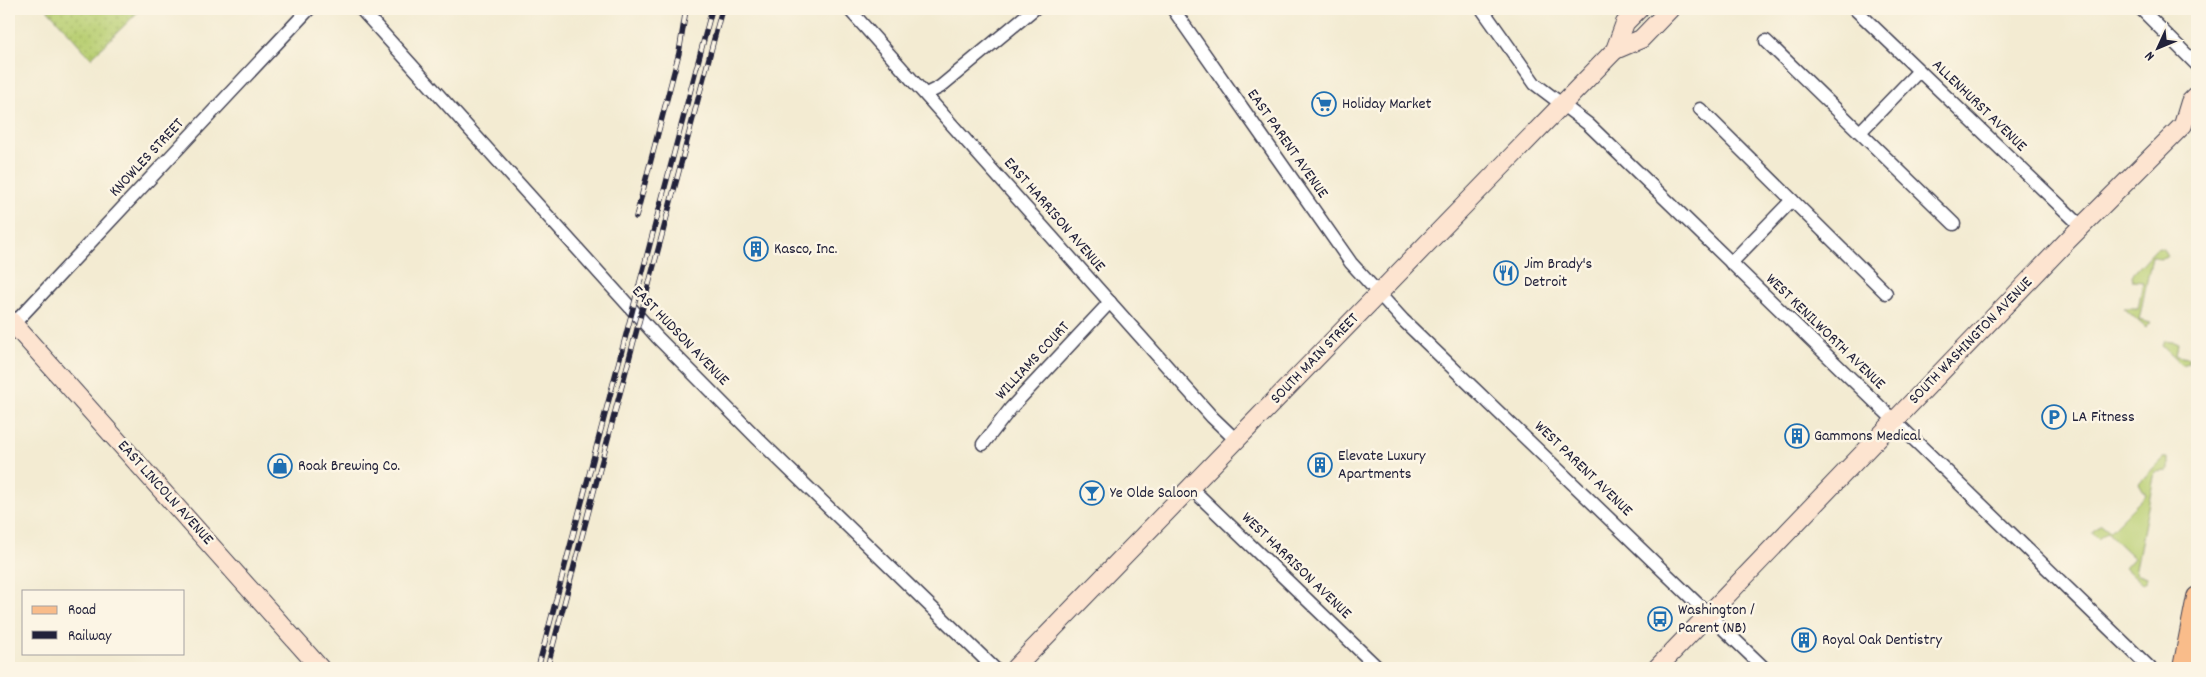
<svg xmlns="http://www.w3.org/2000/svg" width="2206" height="677" font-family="Dekko,sans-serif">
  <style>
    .green { fill: #b9cf73; stroke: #6e7857 }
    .park { fill: url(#park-dots); stroke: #6e7857 }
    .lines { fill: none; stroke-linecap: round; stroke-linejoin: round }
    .street-casing { stroke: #414052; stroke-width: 15 }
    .secondary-casing { stroke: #414052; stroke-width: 20 }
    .primary-casing { stroke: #414052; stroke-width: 22 }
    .street { stroke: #fff; stroke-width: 12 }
    .secondary { stroke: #fde4d0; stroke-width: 18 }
    .primary { stroke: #f9bc8a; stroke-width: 20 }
    .rail-casing { stroke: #22223b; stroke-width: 5.5 }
    .rail { stroke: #fcf5e5; stroke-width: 4; stroke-dasharray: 11; stroke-linecap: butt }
    .labels { text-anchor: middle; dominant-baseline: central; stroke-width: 5; stroke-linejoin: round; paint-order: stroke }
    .poi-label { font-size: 16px; fill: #22223b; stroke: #fcf5e5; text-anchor: start }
    .street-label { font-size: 16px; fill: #22223b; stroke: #fcf5e5 }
  </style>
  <defs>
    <pattern id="park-dots" width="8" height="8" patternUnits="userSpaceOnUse" patternTransform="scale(1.25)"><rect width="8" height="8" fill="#b9cf73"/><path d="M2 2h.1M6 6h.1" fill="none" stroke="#9fb164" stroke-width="1.8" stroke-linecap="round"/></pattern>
  </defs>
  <rect width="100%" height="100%" fill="#fcf5e5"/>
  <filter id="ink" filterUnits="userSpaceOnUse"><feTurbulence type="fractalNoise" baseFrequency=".02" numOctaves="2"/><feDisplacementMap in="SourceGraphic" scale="10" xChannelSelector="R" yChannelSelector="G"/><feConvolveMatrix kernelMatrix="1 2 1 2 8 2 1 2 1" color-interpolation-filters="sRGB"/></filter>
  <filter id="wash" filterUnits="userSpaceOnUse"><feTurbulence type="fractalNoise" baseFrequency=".0096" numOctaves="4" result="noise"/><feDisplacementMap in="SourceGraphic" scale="20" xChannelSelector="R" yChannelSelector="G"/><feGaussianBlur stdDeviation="1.12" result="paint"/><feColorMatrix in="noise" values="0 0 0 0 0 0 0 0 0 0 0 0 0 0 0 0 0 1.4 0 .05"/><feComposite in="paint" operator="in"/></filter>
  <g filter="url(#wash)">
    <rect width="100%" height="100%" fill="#f3ebd2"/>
    <g class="green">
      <path d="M2160 248 2163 249 2167 257 2161 259 2152 256 2139 320 2151 323 2146 328 2124 308H2138L2143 282 2133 281 2132 275 2156 249Z"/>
      <path d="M2164 341 2178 343 2176 356 2188 358V363L2183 365 2180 363 2162 346Z"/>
      <path d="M2163 458H2168V471L2155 472 2135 573 2146 577V582L2142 584 2125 568 2134 558 2107 532 2098 539 2093 534V531L2101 524 2110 531 2146 495 2139 483Z"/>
    </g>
    <path class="park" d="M47 9H141L91 58Z"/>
  </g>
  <g filter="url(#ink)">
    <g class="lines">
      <g class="street-casing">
        <g id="street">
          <path d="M361 9 657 337 757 438 994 668"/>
          <path d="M849 9 1212 417 1237 441"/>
          <path d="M1173 9 1351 263 1403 320 1764 668"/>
          <path d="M1482 9 1535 84 1588 124 2150 668"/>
          <path d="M1855 9 2081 226"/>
          <path d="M2141 9 2197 65"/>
          <path d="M1766 41 1954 224"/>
          <path d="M926 94 940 87 1034 9"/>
          <path d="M1700 109 1886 293"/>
          <path d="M1860 132 1919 71"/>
          <path d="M1731 263 1792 200"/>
          <path d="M9 329 309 9"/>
          <path d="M983 444 1011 408 1110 302"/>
          <path d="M1191 488 1378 668"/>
        </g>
      </g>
      <g class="secondary-casing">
        <g id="secondary">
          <path d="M1615 50 1641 39 1670 9"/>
          <path d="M9 319 320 668"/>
          <path d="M1015 668 1615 50 1625 23 1639 9"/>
          <path d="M1657 668 2067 241 2183 125 2190 102 2197 95"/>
        </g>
      </g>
      <g class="primary-casing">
        <path id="primary" d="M2183 668 2197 597"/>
      </g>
      <use href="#street" class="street"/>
      <use href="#secondary" class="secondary"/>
      <use href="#primary" class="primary"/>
      <g class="rail-casing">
        <g id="rail">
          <path d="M636 217 679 53 686 9"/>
          <path d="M538 668 712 9"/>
          <path d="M547 668 722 9"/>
        </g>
      </g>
      <use href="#rail" class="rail"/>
    </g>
  </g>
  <defs>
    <g id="supermarket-ring" transform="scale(1.25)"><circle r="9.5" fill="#fcf5e5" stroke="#1f6fb2" stroke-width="1.5"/><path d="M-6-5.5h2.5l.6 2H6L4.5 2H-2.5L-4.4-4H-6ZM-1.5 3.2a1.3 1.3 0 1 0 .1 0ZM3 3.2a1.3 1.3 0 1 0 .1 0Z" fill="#1f6fb2"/></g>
    <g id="building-ring" transform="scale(1.25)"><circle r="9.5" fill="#fcf5e5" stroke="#1f6fb2" stroke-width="1.5"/><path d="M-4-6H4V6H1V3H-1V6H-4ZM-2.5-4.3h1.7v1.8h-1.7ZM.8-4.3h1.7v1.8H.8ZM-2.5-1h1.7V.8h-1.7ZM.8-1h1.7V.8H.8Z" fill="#1f6fb2"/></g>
    <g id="restaurant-ring" transform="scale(1.25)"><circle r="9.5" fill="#fcf5e5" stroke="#1f6fb2" stroke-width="1.5"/><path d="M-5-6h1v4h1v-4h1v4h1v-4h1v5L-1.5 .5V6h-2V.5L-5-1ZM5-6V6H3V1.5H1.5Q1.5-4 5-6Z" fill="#1f6fb2"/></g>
    <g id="parking-ring" transform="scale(1.25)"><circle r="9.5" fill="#fcf5e5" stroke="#1f6fb2" stroke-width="1.5"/><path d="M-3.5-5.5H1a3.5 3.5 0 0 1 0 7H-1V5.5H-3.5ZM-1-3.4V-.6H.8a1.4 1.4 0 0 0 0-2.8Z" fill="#1f6fb2"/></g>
    <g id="shop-ring" transform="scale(1.25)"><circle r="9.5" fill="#fcf5e5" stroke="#1f6fb2" stroke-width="1.5"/><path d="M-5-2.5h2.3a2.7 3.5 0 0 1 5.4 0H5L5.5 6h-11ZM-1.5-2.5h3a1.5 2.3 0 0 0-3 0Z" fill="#1f6fb2"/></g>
    <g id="bar-ring" transform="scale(1.25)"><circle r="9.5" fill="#fcf5e5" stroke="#1f6fb2" stroke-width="1.5"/><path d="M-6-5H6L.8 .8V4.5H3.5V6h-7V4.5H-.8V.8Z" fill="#1f6fb2"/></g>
    <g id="bus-ring" transform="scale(1.25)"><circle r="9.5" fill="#fcf5e5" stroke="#1f6fb2" stroke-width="1.5"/><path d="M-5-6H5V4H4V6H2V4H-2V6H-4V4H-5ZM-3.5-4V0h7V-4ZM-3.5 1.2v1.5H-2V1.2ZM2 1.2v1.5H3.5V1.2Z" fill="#1f6fb2"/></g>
  </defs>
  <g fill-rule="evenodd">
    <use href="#supermarket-ring" x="1324" y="104"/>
    <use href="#building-ring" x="756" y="249"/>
    <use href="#restaurant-ring" x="1506" y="273"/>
    <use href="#parking-ring" x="2054" y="417"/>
    <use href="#building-ring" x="1797" y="436"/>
    <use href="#building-ring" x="1320" y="465"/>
    <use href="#shop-ring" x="280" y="466"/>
    <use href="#bar-ring" x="1092" y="493"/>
    <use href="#bus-ring" x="1660" y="619"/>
    <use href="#building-ring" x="1804" y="640"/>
  </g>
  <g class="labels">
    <g class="poi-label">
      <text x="1342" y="104">Holiday Market</text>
      <text x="774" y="249">Kasco, Inc.</text>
      <text x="1524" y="264">Jim Brady's<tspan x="1524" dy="18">Detroit</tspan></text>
      <text x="2072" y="417">LA Fitness</text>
      <text x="1814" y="436">Gammons Medical</text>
      <text x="1338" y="456">Elevate Luxury<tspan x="1338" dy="18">Apartments</tspan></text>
      <text x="298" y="466">Roak Brewing Co.</text>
      <text x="1110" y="493">Ye Olde Saloon</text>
      <text x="1678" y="610">Washington /<tspan x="1678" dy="18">Parent (NB)</tspan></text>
      <text x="1822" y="640">Royal Oak Dentistry</text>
    </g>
    <g class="street-label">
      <text transform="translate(1979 106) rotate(44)">ALLENHURST AVENUE</text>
      <text transform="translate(1287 144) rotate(55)">EAST PARENT AVENUE</text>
      <text transform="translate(147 158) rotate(-47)">KNOWLES STREET</text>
      <text transform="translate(1054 215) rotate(49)">EAST HARRISON AVENUE</text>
      <text transform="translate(1825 332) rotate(44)">WEST KENILWORTH AVENUE</text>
      <text transform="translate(680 336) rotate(46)">EAST HUDSON AVENUE</text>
      <text transform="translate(1971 341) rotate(-46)">SOUTH WASHINGTON AVENUE</text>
      <text transform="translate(1315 359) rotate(-46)">SOUTH MAIN STREET</text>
      <text transform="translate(1033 361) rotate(-47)">WILLIAMS COURT</text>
      <text transform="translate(1583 469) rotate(44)">WEST PARENT AVENUE</text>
      <text transform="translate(165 493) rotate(48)">EAST LINCOLN AVENUE</text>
      <text transform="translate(1296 566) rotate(44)">WEST HARRISON AVENUE</text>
    </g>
  </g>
  <rect width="2206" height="677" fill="none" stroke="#fcf5e5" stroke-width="30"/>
  <rect x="22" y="590" width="162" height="65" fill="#fcf5e5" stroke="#a5a1a1"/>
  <rect x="32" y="606" width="25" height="8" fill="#f9bc8a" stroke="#a5a1a1"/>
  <text x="68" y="614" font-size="15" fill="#22223b">Road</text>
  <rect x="32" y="631" width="25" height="8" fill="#22223b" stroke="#a5a1a1"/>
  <text x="68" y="640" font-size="15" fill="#22223b">Railway</text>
  <g transform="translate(2158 48) rotate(226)" stroke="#fcf5e5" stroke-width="4" paint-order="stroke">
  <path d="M0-4L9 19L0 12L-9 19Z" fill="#22223b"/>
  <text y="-8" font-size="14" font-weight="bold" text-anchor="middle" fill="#22223b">N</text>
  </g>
</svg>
